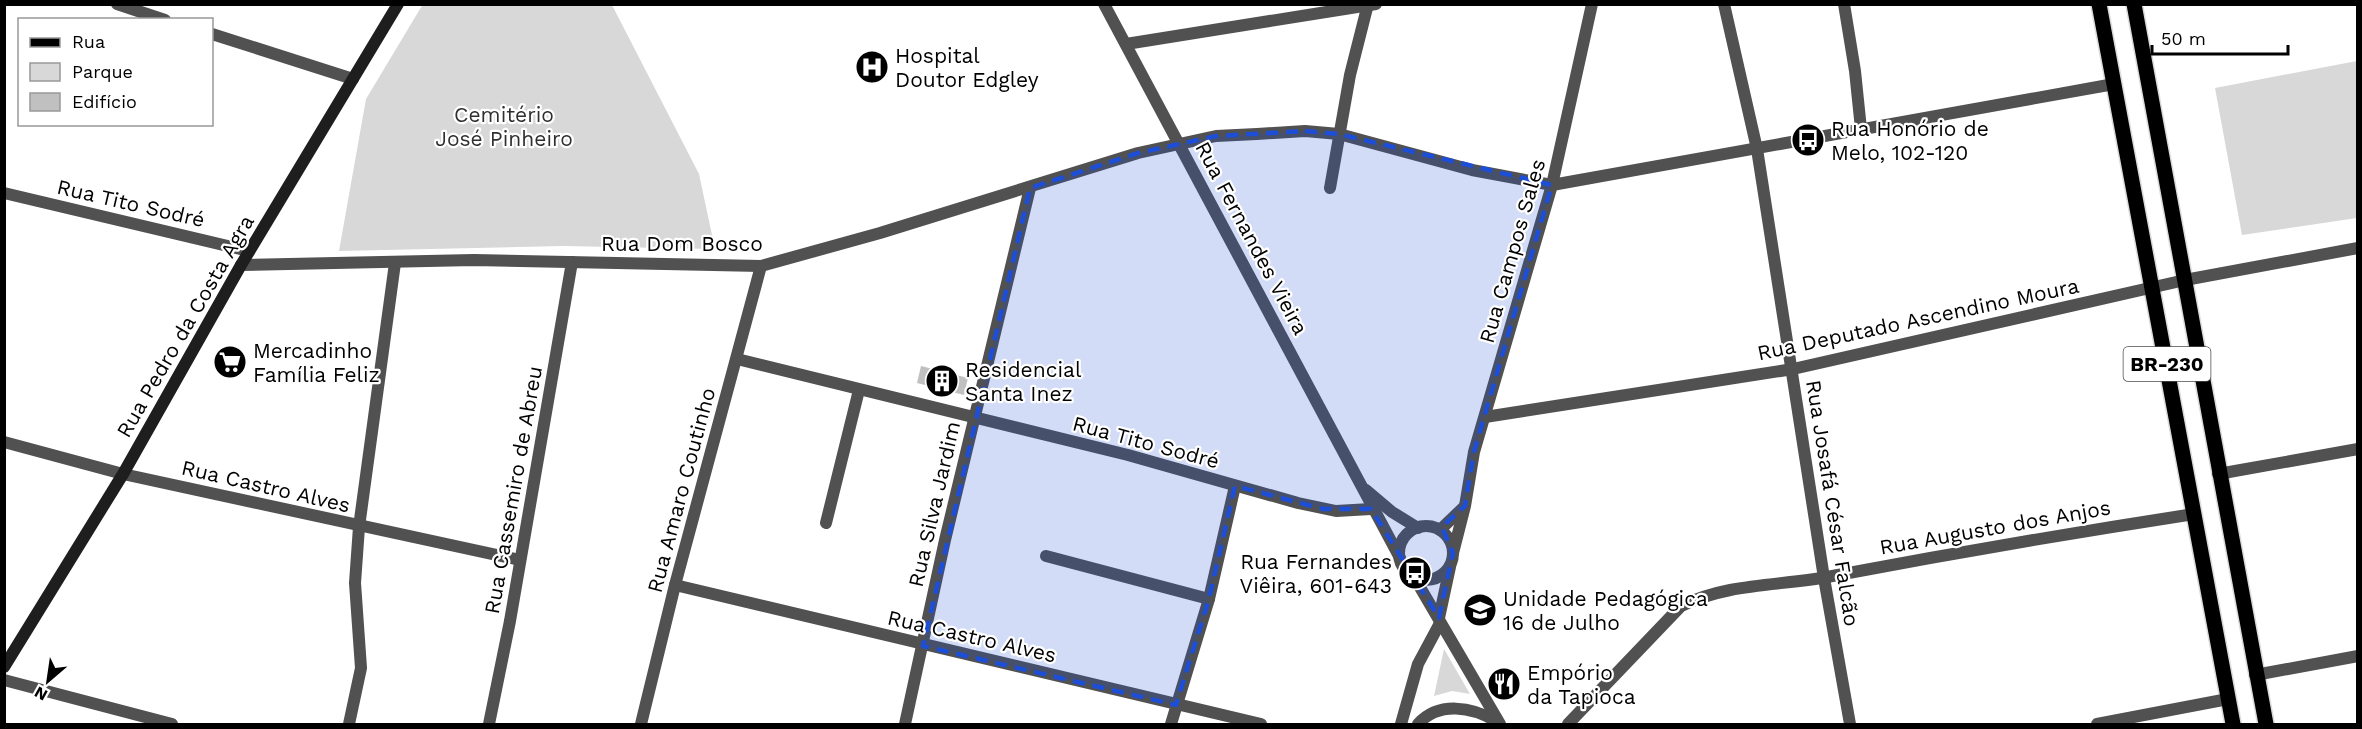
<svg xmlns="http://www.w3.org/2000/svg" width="2362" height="729" font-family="'Work Sans',sans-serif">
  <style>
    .green { fill: #d8d8d8 }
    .building { fill: #c0c0c0 }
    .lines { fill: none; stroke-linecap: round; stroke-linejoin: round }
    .primary-casing { stroke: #dbdbdb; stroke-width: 18 }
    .minor { stroke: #515151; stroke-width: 12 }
    .tertiary { stroke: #515151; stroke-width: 12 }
    .secondary { stroke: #1e1e1e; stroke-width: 12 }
    .primary { stroke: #000; stroke-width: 15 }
    .marked { fill: #1d4ed8; fill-opacity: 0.2; stroke: #1d4ed8; stroke-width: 4.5; stroke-dasharray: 12 8; stroke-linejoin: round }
    .labels { text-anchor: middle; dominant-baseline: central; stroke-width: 4.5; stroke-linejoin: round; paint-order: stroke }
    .shield { fill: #fff; stroke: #4c4c4c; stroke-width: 1.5 }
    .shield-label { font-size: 20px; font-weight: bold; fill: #000 }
    .poi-label { font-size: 21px; fill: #000; stroke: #fff; text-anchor: start }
    .park-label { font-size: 21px; fill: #2f2f2f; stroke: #fff }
    .street-label { font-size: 21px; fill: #000; stroke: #fff }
  </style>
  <rect width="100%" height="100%" fill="#fff"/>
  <g class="green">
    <path d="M423 4 612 5 699 174 715 249 563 246 339 251 366 99Z"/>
    <path d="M2357 61V218L2242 235 2215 88Z"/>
    <path d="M1444 649 1470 694 1452 691 1434 696Z"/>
  </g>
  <path class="building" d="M921 366 968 378 964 395 917 383Z"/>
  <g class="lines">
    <g class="primary-casing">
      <g id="primary">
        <path d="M2099 4 2233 724"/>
        <path d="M2134 4 2266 724"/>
      </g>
    </g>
    <g class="minor">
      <path d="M117 4 165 20"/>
      <path d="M1724 4 1757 149 1824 578 1850 724"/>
      <path d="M1844 4 1855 71 1861 129"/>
      <path d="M212 34 353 79"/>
      <path d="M1126 44 1376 4"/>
      <path d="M1330 188 1350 75 1368 4"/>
      <path d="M4 193 249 251"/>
      <path d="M241 265 474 260 761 266 880 233 1138 153 1216 136 1257 134 1305 131 1339 134 1472 170 1552 185 2114 84"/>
      <path d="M737 359 1128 455 1298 503 1336 511 1371 509"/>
      <path d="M1485 417 1793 369 2185 280 2358 248"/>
      <path d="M4 442 123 474 520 560"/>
      <path d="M2218 474 2358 449"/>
      <path d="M826 523 859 390"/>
      <path d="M1046 556 1209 599"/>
      <path d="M675 585 1261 724"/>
      <path d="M2255 675 2358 656"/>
      <path d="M4 680 172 724"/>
      <path d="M349 724 361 668 355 583 359 527 395 263"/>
      <path d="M489 724 510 621 572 262"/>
      <path d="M641 724 675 585 761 266"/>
      <path d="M905 724 945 540 1030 188"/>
      <path d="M1171 724 1209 599 1235 486"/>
      <path d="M1568 724 1681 606C1728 583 1778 586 1827 577 1949 554 2071 533 2194 514"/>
      <path d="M2097 724 2228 699"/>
    </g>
    <g class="tertiary">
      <path d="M1104 4 1400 558"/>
      <path d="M1366 490 1392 512 1418 528"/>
      <circle cx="1426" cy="553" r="27"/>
      <path d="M1440 530 1464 507"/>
      <path d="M1453 553 1465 506 1474 452 1552 185 1592 4"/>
      <path d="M1414 577 1500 724"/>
      <path d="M1439 618 1450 567"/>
      <path d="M1401 724 1418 664 1440 623"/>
      <path d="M1418 724C1439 701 1472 707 1496 721"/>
    </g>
    <path class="secondary" d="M4 667 123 474 241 265 398 4"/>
    <use href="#primary" class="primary"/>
  </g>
  <path class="marked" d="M1305 131 1339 134 1552 185 1474 452 1465 506 1442 527 1453 553 1439 618 1371 509H1323L1235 486 1209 599 1176 705 923 646 1030 188 1138 153 1216 136Z"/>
  <defs>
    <g id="hospital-disc" transform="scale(1.725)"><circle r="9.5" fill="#000" stroke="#fff"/><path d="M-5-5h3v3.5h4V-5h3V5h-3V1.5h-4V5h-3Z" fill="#fff"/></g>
    <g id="bus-disc" transform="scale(1.725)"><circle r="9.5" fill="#000" stroke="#fff"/><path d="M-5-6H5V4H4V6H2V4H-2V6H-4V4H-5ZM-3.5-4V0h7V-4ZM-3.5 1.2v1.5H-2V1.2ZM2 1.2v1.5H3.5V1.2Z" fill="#fff"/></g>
    <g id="supermarket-disc" transform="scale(1.725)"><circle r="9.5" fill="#000" stroke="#fff"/><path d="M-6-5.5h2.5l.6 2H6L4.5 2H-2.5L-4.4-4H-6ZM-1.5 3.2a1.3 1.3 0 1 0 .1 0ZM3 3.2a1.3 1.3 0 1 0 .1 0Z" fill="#fff"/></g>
    <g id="building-disc" transform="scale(1.725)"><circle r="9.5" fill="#000" stroke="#fff"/><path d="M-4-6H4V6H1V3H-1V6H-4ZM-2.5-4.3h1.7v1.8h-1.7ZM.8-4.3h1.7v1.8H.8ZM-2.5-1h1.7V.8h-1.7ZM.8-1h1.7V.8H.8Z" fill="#fff"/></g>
    <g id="school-disc" transform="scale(1.725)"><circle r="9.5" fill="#000" stroke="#fff"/><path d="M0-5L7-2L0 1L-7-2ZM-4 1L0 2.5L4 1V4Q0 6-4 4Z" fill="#fff"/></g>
    <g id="restaurant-disc" transform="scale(1.725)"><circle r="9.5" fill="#000" stroke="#fff"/><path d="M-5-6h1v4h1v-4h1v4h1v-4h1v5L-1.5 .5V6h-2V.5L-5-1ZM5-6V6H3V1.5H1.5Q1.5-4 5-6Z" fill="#fff"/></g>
  </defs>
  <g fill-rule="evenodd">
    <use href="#hospital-disc" x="872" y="67"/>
    <use href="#bus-disc" x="1808" y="140"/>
    <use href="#supermarket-disc" x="230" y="362"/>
    <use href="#building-disc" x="942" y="381"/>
    <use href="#bus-disc" x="1415" y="573"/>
    <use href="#school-disc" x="1480" y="610"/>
    <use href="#restaurant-disc" x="1504" y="684"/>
  </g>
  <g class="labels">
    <rect class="shield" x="2123.5" y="347" width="87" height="34" rx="4.5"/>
    <g class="shield-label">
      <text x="2167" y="364">BR-230</text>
    </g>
    <g class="poi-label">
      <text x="895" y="55">Hospital<tspan x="895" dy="24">Doutor Edgley</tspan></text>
      <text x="1831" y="128">Rua Honório de<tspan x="1831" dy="24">Melo, 102-120</tspan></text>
      <text x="253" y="350">Mercadinho<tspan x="253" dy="24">Família Feliz</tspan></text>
      <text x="965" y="369">Residencial<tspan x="965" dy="24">Santa Inez</tspan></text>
      <text x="1392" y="561" text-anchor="end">Rua Fernandes<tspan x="1392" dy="24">Viêira, 601-643</tspan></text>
      <text x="1503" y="598">Unidade Pedagógica<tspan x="1503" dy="24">16 de Julho</tspan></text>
      <text x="1527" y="672">Empório<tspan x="1527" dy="24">da Tapioca</tspan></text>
    </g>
    <g class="park-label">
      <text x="504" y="114">Cemitério<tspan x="504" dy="24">José Pinheiro</tspan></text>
    </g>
    <g class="street-label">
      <text transform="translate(131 203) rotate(13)">Rua Tito Sodré</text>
      <text transform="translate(1252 238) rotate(62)">Rua Fernandes Vieira</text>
      <text x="682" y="243">Rua Dom Bosco</text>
      <text transform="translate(1512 251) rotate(-74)">Rua Campos Sales</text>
      <text transform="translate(1918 319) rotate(-12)">Rua Deputado Ascendino Moura</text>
      <text transform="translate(185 326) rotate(-60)">Rua Pedro da Costa Agra</text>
      <text transform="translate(1146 442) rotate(15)">Rua Tito Sodré</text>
      <text transform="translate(266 486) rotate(13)">Rua Castro Alves</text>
      <text transform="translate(513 490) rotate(-80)">Rua Cassemiro de Abreu</text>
      <text transform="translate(681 490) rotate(-75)">Rua Amaro Coutinho</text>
      <text transform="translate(1833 503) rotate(81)">Rua Josafá César Falcão</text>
      <text transform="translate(934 504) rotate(-77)">Rua Silva Jardim</text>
      <text transform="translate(1995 527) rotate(-10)">Rua Augusto dos Anjos</text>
      <text transform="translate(972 636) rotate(13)">Rua Castro Alves</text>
    </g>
  </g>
  <rect width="2362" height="729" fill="none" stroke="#000000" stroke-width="12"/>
  <rect x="18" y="18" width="195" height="108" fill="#ffffff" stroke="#999999" stroke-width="1.5"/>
  <rect x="30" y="38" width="30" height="9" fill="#000000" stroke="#999999" stroke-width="1.5"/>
  <text x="72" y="48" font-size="18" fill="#000000">Rua</text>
  <rect x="30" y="63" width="30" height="18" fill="#d8d8d8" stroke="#999999" stroke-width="1.5"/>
  <text x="72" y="78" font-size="18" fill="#000000">Parque</text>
  <rect x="30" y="93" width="30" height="18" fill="#c0c0c0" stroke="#999999" stroke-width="1.5"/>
  <text x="72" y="108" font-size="18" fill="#000000">Edifício</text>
  <g transform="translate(48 681) rotate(209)" stroke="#ffffff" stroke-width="4.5" paint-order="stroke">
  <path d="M0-4.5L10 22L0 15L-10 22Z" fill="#000000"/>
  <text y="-9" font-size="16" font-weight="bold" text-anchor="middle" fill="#000000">N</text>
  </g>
  <path d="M2152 45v9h136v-9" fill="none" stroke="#000000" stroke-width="3"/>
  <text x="2161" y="45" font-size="18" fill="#000000" stroke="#ffffff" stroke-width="4.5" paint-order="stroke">50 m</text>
</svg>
